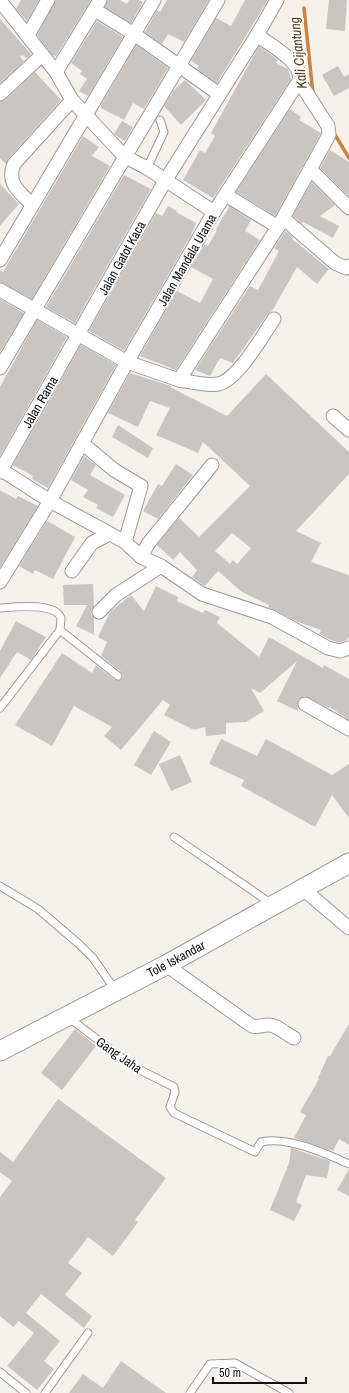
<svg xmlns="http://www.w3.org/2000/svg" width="349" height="1393" font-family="'Archivo Narrow',sans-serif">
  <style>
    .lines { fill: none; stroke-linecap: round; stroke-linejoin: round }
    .stream { stroke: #ce823e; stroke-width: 3.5 }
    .building { fill: #cbc5c1; fill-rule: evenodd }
    .service-casing { stroke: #9f9995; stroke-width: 9 }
    .minor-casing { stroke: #9f9995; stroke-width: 15 }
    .secondary-casing { stroke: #9f9995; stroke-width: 21 }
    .service { stroke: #fff; stroke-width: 7 }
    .minor { stroke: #fff; stroke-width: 13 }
    .secondary { stroke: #fff; stroke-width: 19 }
    .labels { text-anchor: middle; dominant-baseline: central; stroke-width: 4; stroke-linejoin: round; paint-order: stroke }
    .street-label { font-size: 13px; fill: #131110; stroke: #fff }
    .water-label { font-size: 14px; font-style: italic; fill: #5a391d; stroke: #fff }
  </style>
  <rect width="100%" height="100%" fill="#f7f1ec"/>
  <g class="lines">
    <g class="stream">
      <path d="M304 8 313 94"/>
      <path d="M334 133 349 158"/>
    </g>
  </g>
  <g class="building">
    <path d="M21 0H39L27 21 16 9Z"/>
    <path d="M56 0H91L56 56 52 55 37 35Z"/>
    <path d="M108 0H120L127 4 129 0H139L143 2 131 23 105 7Z"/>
    <path d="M167 0H209L184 42 168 34 162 44 145 32 157 10 160 12Z"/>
    <path d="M245 0H268L217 83 197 69 199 66 191 61 216 18 231 26Z"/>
    <path d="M329 0H347L345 31 326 29Z"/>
    <path d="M0 19 31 54 27 58 22 55 20 57 24 61 0 83Z"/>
    <path d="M97 21 123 37 88 96 79 91 87 79 80 74 82 71 71 63Z"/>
    <path d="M136 45 168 68 144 109 133 103 124 120 101 108V105Z"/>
    <path d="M259 46 278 60 276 63 288 69 291 79 213 198 183 180 200 150 205 153 215 136 211 133Z"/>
    <path d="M338 66 344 77 349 74V88L334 96 322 75Z"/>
    <path d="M35 72 61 100 8 159 6 164 0 158V102L5 100Z"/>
    <path d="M185 80 206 100 181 125 164 106 174 90Z"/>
    <path d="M290 109 301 117 299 120 321 133 275 216 236 192Z"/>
    <path d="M122 121 133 127 125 141 114 134Z"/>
    <path d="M83 136 99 147 92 156 110 166 32 299 0 282V270L3 272Z"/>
    <path d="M330 150 349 162V197L320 168Z"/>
    <path d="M124 175 151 189 75 323 46 307Z"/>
    <path d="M312 182 335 205 320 216 339 226 333 238 303 222 302 224 293 216Z"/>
    <path d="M0 184 19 204 0 226Z"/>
    <path d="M228 205 251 220 245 231 260 240 176 370 140 356 177 291 200 303 213 279 191 267 205 244 208 246 217 230 216 229 229 207Z"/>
    <path d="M168 206 177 211 176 212 196 223 190 237 124 351 89 331 156 213 162 216Z"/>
    <path d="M285 231 293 237 292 239 329 269 317 284 297 267 272 311 267 315 233 363 220 358 210 376 195 370 250 286 258 290 279 251 274 248Z"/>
    <path d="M0 299 24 313 0 352Z"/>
    <path d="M37 320 67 337 0 456V387Z"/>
    <path d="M81 345 116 365 48 488 32 479 33 476 13 465Z"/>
    <path d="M130 373 171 386 170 387 227 416 266 374 349 452V474L296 531 321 543 311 562 349 575V637L347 640 340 643 331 640 319 634 321 630 298 622 268 607 269 605 242 592 218 571 205 586 192 577 197 570 180 552 173 560 157 545 179 518 199 537 250 486 203 442 198 453 156 435 170 408 150 401 138 427 108 413ZM232 533 251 548 237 564 233 560 230 564 215 551Z"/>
    <path d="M118 425 153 448 148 458 112 437Z"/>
    <path d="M84 456 96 465 90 475 125 495 113 517 96 508 98 505 83 497 88 490 71 480Z"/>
    <path d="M176 464 193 475 158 519 143 511 158 484 162 486Z"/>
    <path d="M0 490 16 499 18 496 38 506 0 567Z"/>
    <path d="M47 521 75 537 53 579 35 570 33 574 19 566Z"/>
    <path d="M93 584 94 606 91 614 94 618V635L76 626 87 605H64L63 585Z"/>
    <path d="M156 586 178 597 177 601 203 613 205 610 220 617 217 623 259 657 269 637 323 668 324 665 349 679V720L330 707 329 708 305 696 298 700V711L277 701 297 661 260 693 251 688 264 711 246 722 226 723V734L206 736 205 727 194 730 164 715 170 705 163 700 121 750 104 736 112 727 74 706 52 746 15 725 62 653 92 673 96 665 115 680 122 679 123 676 121 672 101 656 107 642 98 637 110 612 116 607 131 595 144 611Z"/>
    <path d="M16 621 46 637 31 660 17 652 0 678V651Z"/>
    <path d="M154 731 171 742 151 775 134 765Z"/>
    <path d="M221 739 257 756 266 739 332 775 349 764V818L332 795 315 827 241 786 244 780 209 764Z"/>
    <path d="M180 755 192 782 171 791 159 764Z"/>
    <path d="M349 1024V1145L339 1139 333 1151 294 1138 306 1115 300 1112 319 1079 318 1078 328 1056H330Z"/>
    <path d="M75 1029 96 1046 62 1090 41 1073Z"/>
    <path d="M58 1099 166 1178 135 1220 138 1222 113 1256 88 1237 68 1263 82 1273 65 1295 92 1316 84 1328 41 1294 26 1313 60 1341 44 1361 54 1369 37 1390 7 1366 34 1333 19 1321 13 1327 0 1316V1197L12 1181 0 1172V1152L13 1162Z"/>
    <path d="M291 1148 330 1161 327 1178 306 1175 296 1202 302 1205 294 1221 270 1210 289 1163Z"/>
    <path d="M349 1169V1196L337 1190Z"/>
    <path d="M121 1361 166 1393H69L83 1374 103 1388Z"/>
  </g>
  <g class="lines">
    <g class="service-casing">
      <g id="service">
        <path d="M147 168 164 132 160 120"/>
        <path d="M0 608C14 607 55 602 61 618L60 630 118 676"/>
        <path d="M0 708 60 630"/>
        <path d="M174 837 272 904"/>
        <path d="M0 886 38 909 79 944 93 958 116 991"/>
        <path d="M69 1018 134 1067 174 1087 175 1092 170 1107 174 1113 255 1152 261 1142C287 1136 325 1153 349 1164"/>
        <path d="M0 1372 26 1393"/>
        <path d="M45 1393 88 1333"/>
        <path d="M190 1393 210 1364 235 1363 289 1393"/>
      </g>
    </g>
    <g class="minor-casing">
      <g id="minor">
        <path d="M0 1 56 72 72 100 124 156 147 168 214 212"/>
        <path d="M95 10 134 34 219 94"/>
        <path d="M28 35 48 0"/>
        <path d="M56 72 100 0"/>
        <path d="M0 94 42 55"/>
        <path d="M310 169 349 208"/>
        <path d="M226 195 278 227"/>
        <path d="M32 205C19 191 6 183 14 164L72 100"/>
        <path d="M283 218 335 263 346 268 349 266"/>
        <path d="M0 260 154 0"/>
        <path d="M0 290 127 362 179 380 278 227 329 135 328 126 299 81"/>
        <path d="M0 368 218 0"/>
        <path d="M179 380C191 382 206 386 218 384 237 381 263 335 274 319"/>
        <path d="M333 416 349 430"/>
        <path d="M82 443 114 470 141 486 125 542"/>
        <path d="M0 469 50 501 125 542 141 557 161 566 202 594 272 617 328 648 340 651 349 648"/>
        <path d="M0 472 165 181 257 35 277 0"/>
        <path d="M141 557 148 544 212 465"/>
        <path d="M72 571 92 543 109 534"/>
        <path d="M0 582 50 501 127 362 214 212 299 81C304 62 271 46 257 35"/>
        <path d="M99 612 116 595 161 566"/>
        <path d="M305 704 349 729"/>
        <path d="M303 889 349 928"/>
        <path d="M166 965 252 1026C258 1028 261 1025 268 1025 276 1024 286 1034 294 1038"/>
      </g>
    </g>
    <g class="secondary-casing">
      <path id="secondary" d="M0 1051 166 965 349 863"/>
    </g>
    <use href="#service" class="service"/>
    <use href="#minor" class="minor"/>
    <use href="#secondary" class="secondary"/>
  </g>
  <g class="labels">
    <g class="street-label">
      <text transform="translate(122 258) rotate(-61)">Jalan Gatot Kaca</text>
      <text transform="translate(187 260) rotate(-60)">Jalan Mandala Utama</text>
      <text transform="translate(40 402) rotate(-60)">Jalan Rama</text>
      <text transform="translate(176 959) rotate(-28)">Tole Iskandar</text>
      <text transform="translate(119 1055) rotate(35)">Gang Jaha</text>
    </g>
    <g class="water-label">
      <text transform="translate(298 53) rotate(-96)">Kali Cijantung</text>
    </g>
  </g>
  <path d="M213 1377v6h93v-6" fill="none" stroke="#131110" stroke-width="2"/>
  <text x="219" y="1377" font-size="12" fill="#131110" stroke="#ffffff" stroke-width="3" paint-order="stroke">50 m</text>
</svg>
